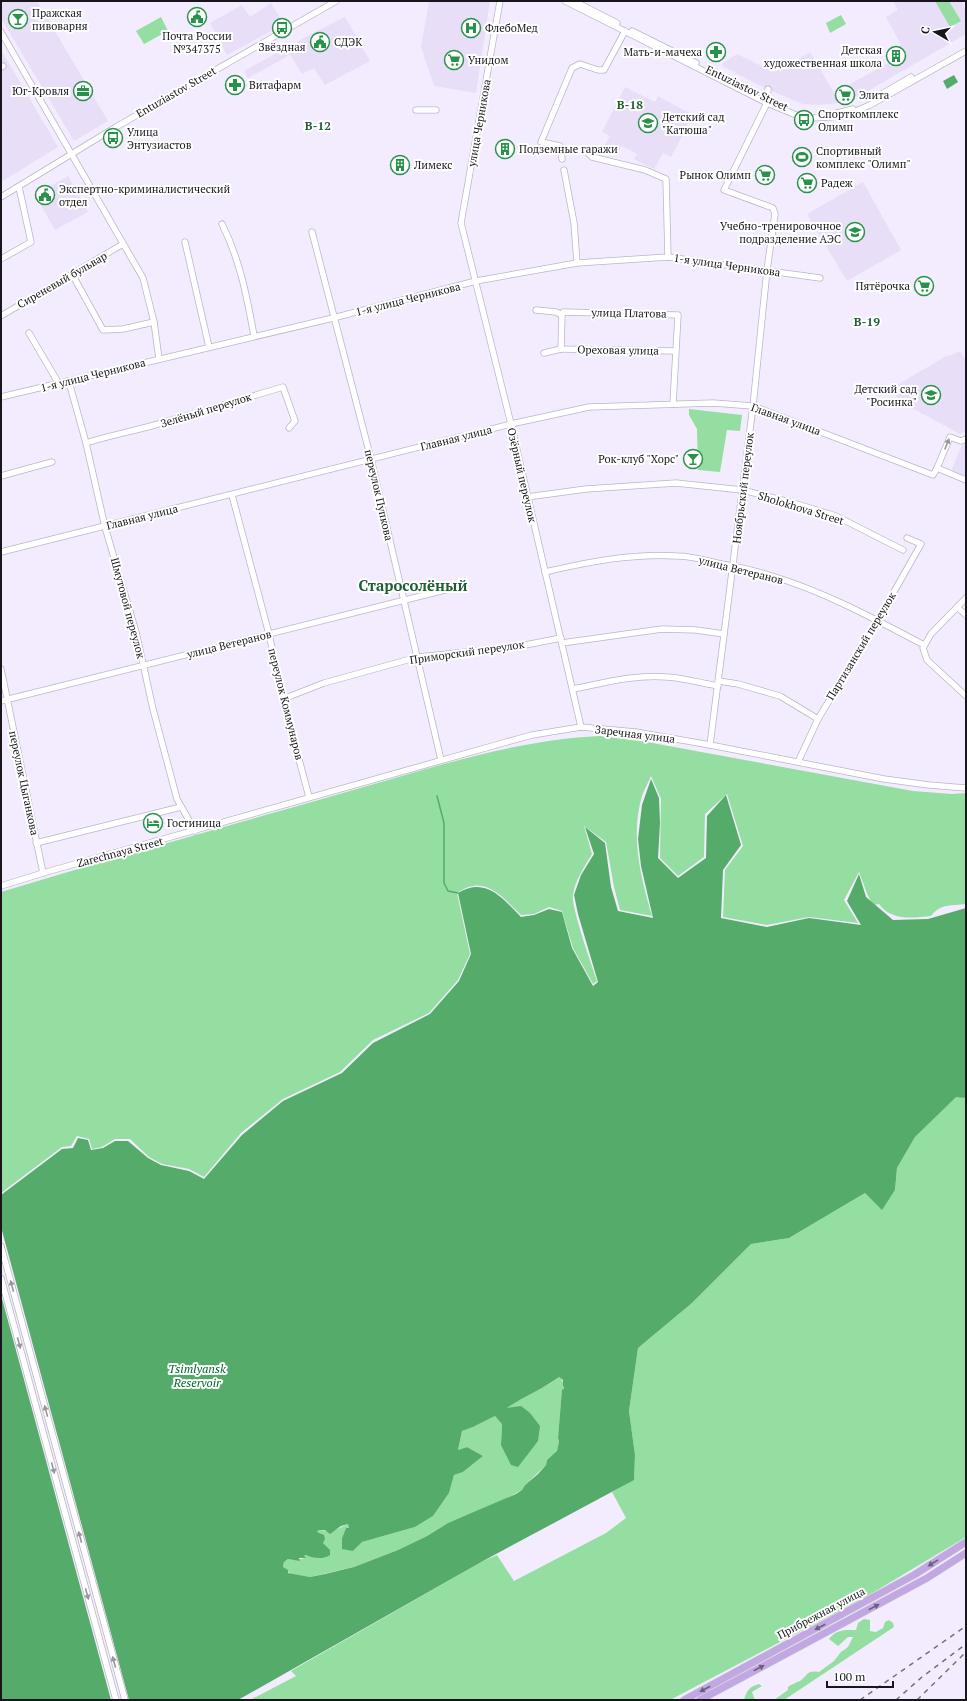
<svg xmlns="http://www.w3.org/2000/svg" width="967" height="1701" font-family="'PT Serif',serif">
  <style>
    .built { fill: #e8def7 }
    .green { fill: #94dea2 }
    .water { fill: #55ab69; fill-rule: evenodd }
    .pier { fill: #f3ecfe }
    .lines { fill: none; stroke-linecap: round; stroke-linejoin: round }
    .stream { stroke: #55ab69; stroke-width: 1.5 }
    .minor-casing { stroke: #bcb5c7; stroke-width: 7 }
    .major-casing { stroke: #d5d5d6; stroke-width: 8 }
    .minor { stroke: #fff; stroke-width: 5.5 }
    .major { stroke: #c2a8e2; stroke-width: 7 }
    .rail { stroke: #736f7a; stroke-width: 1.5; stroke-dasharray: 5 5; stroke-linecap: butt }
    .oneway { fill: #979699 }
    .oneway2 { fill: #6d5f7f }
    .labels { text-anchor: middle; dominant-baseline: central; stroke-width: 4; stroke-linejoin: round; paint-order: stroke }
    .poi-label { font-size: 11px; fill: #18161c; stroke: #fff; text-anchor: start }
    .street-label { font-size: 11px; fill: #18161c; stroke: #fff }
    .neighbourhood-label { font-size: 12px; font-weight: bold; fill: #1e5f31; stroke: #fff }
    .water-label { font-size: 12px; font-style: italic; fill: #03692c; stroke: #fff }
    .district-label { font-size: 15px; font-weight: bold; fill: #1e5f31; stroke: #fff }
  </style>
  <rect width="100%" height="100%" fill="#f3ecfe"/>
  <g class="built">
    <path d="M1 1H37L108 121 74 141 1 18Z"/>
    <path d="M429 1H490L476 93 434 86 421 47Z"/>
    <path d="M893 1H961L966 10V34L861 95 837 103 820 105 803 104 767 89 722 66 723 63 737 54 774 72 810 52 834 93 890 62 885 55 901 45 886 17 898 10Z"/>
    <path d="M271 3 284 24 227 55 210 23 242 5 250 17Z"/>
    <path d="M345 17 370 61 325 85 314 68 302 74 290 55 248 78 244 71 309 35Z"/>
    <path d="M1 50 58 147 1 182V132L3 131 1 127Z"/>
    <path d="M625 87 655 102 658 96 693 115 671 157 663 153 654 169 634 159 637 154 622 146 619 151 605 145 610 136 602 132Z"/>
    <path d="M68 176 88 212 55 230 35 195Z"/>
    <path d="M863 182 901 250 847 281 807 214Z"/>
    <path d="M960 351 966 361V431L960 434 899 401 892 388 948 355 949 356Z"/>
    <path d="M966 443V477L951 471 962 445Z"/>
  </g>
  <g class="green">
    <path d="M935 1H949L961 21 950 27Z"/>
    <path d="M841 15 846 24 830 33 826 23Z"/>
    <path d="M161 17 168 31 144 44 136 31Z"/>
    <path d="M689 409 742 415 740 431 727 430 720 472 698 470 697 429 689 415Z"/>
    <path d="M600 736 647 742 913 791 952 794 966 793V904C952 906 941 903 931 916 913 918 891 921 879 904L873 905 868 896 859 872 844 900 858 923 809 917 767 925 723 917 725 870 743 846 727 794 705 814 704 857 678 876 660 858 661 799 651 776C648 783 644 790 642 796 630 836 641 878 652 916L620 910 614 887 606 842 584 826 592 854C585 866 575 880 573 895 571 907 592 966 597 981L593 984 573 948 562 911 549 907 534 914 521 915C502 897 485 873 457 893L470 954 458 980 429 1013 373 1040 340 1072 283 1099 241 1133 204 1177 189 1169 162 1164 149 1157 130 1139H115L102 1147 92 1149 89 1139 77 1136 71 1146 62 1147 1 1193V892C112 858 224 827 336 795 422 771 510 740 600 736Z"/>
    <path d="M956 1096 966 1098V1537L869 1595 670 1700H250L296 1676 291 1671 483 1561 497 1555 514 1581 606 1533 626 1518 612 1492 634 1479 635 1455 629 1411 638 1348 692 1303 751 1244 789 1238 865 1193 882 1209 895 1190 897 1168 915 1137Z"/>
    <path d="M559 1377C563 1380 565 1385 563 1390H562L558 1438 559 1442 557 1452 547 1460 546 1465 525 1485 522 1490 498 1503 448 1523 427 1536 398 1550 354 1567 310 1577 292 1574 288 1572 283 1567 284 1562 288 1559 300 1560 299 1559H303L304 1556 326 1547 323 1543 324 1538 321 1534 317 1532 319 1530 333 1531 348 1524 349 1528H346L342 1538 353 1551 362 1542 415 1527 433 1516 449 1493 454 1475 463 1472 483 1456 467 1447 458 1450 462 1431 473 1427 495 1416 502 1423 501 1445 506 1409 524 1396 551 1383Z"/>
    <path d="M864 1619 870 1620V1631L876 1632 883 1628 885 1622 889 1620 893 1623 894 1627 784 1700H774L788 1690V1687C792 1684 795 1683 800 1681 808 1676 806 1670 819 1672L834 1661 841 1652 848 1647 853 1637H848L838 1646 829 1639C837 1629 844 1630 856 1630L858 1623Z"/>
    <path d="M759 1684 762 1686 752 1692 755 1700H744C747 1690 749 1687 759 1684Z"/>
  </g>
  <g class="water">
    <path d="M954 75 958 82 947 89 943 81Z"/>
    <path d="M651 779 659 798 660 823 658 858 678 878 706 858 707 816 726 795 741 845 723 870 721 918 767 927 809 918 861 925 847 901 859 874 866 897 893 920 928 919 966 908V1098L956 1097 915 1137 897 1168 895 1190 882 1210 865 1193 789 1238 751 1244 692 1303 638 1348 629 1411 635 1455 634 1480 483 1561 238 1700H1V1195L62 1149 73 1148 78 1138 88 1140 91 1150 103 1148 115 1141H128L148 1158 161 1165 189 1171 204 1179 242 1135 283 1101 342 1073 373 1043 430 1014 459 981 471 954 458 893C486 876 503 899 521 917L534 915 549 909 562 912 572 948 593 986 598 982 578 914 574 895 581 875 594 854 585 827 605 843 611 887 618 911 653 918 641 866 638 839 642 805ZM559 1377 563 1380V1386L564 1387 563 1390 562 1389 558 1438 559 1442 557 1451 547 1460 546 1465 538 1474 525 1485 522 1490 516 1494 448 1523 427 1536 398 1550 354 1567 325 1574 310 1577 288 1573V1570L283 1567 284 1562 288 1559 300 1561 299 1558H306L304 1556 306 1555C313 1558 323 1560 330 1555V1550L323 1543 325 1539 324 1535 317 1532 319 1530H325L330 1534 341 1526 348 1524 349 1528H346L342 1538V1549L353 1551 362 1542 415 1527 433 1516 449 1493 454 1475 463 1472 483 1456 467 1447 458 1450 462 1431 473 1427 495 1416 502 1424 501 1445 511 1465 518 1467 538 1441 540 1426 530 1413 521 1406 507 1408C524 1396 543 1389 559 1377Z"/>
  </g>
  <path class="pier" d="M1 1227 129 1700H111L1 1295Z"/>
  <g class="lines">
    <path class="stream" d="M437 796 444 823V883L448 891 458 893"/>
    <g class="minor-casing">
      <g id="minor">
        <path d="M500 1 461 223 511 424 581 727"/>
        <path d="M565 1 767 103 796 115 813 118 844 116 870 105 966 51"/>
        <path d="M574 1 617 23"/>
        <path d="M632 31 696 63"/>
        <path d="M1 32 143 278 154 322 159 359"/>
        <path d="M1 67 3 66"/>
        <path d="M880 95 911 77"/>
        <path d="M416 110H436"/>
        <path d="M829 115 853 109"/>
        <path d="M588 153 592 157 645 170 666 179 668 257"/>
        <path d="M562 159 560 146 541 142 572 68 580 64 598 70H604L625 31"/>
        <path d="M564 170 574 223 577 263"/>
        <path d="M1 197 116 127 336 1"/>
        <path d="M222 224C240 260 247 297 254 336"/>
        <path d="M312 232 371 459 441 760"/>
        <path d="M185 242 209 347"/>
        <path d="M1 259 31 242 19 187"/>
        <path d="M72 274 103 330 123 329 154 322"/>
        <path d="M536 310 556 312 562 315"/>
        <path d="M1 316 123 244"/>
        <path d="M29 333 59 384"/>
        <path d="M544 353 561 349"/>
        <path d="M69 382 86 443 105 527 136 632 153 709 177 799 195 831"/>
        <path d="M1 397 333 318 476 281 577 263 668 257 820 278"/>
        <path d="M673 404 678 315 563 312 562 315 561 349 675 351"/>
        <path d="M86 443C108 436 129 432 151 426 195 414 239 400 283 387L295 421 289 428"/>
        <path d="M937 468 966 480"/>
        <path d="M1 476 52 462"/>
        <path d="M232 495 269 634 283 699 309 797"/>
        <path d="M527 497 586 489 676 483 742 490 790 502 836 516 903 550"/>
        <path d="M1 552 511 424 589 407 713 403 753 406 933 475 937 468 950 437 961 441 966 439"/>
        <path d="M545 572C588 562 633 553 677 556 692 556 708 561 722 564 739 567 756 571 772 576 825 592 875 619 924 645"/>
        <path d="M966 598 931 634 923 648 927 660 966 696"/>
        <path d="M957 607 966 615"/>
        <path d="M562 643 662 629 696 630 724 634"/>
        <path d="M1 669 43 873"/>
        <path d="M719 681 738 684 780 696 818 719"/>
        <path d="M573 689C604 683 635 674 667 677 684 678 701 683 718 686"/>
        <path d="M283 699 324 683 418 657 515 647 561 638"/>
        <path d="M1 701 457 587"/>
        <path d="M710 745 753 406 767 270 775 214 773 208 724 190 767 103 768 89"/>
        <path d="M798 762 818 719 878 620 921 544 907 538"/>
        <path d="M36 843 181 807"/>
        <path d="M1 886 43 873 503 743 532 735 581 727 636 732 710 745 884 779 929 785 966 788"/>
        <path d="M1 1246 125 1700"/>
        <path d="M1 1278 116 1700"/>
      </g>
    </g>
    <g class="major-casing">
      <g id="major">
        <path d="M684 1700 914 1575 966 1542"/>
        <path d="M700 1700 927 1578 966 1553"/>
      </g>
    </g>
    <use href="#minor" class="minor"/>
    <use href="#major" class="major"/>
    <g class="rail">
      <path d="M860 1700 966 1626"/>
      <path d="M896 1700 922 1677 966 1644"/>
      <path d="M917 1700 966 1652"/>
    </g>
  </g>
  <defs><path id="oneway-solid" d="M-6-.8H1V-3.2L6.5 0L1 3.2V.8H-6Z"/></defs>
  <g class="oneway">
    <use href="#oneway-solid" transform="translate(947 444) rotate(-68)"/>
    <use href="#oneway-solid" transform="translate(12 1286) rotate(-105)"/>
    <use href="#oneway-solid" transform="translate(19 1343) rotate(75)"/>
    <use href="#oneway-solid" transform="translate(46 1411) rotate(-105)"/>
    <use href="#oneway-solid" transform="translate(53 1468) rotate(75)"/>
    <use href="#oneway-solid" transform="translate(80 1537) rotate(-105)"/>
    <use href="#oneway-solid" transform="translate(87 1594) rotate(75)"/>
    <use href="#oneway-solid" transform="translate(114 1662) rotate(-105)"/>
  </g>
  <g class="oneway2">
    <use href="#oneway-solid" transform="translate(933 1563) rotate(148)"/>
    <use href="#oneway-solid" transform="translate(874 1607) rotate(-28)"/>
    <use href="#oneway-solid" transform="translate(820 1627) rotate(152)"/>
    <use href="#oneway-solid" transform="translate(759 1668) rotate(-28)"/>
    <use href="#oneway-solid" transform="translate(705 1689) rotate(152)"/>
  </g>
  <defs>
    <g id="civic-ring" transform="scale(1)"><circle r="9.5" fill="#fff" stroke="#29924a" stroke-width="1.5"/><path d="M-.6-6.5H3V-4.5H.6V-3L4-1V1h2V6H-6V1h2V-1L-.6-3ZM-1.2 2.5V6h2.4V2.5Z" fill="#29924a"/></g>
    <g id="bar-ring" transform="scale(1)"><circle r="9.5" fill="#fff" stroke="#29924a" stroke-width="1.5"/><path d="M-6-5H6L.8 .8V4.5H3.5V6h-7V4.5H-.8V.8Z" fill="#29924a"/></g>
    <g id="bus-ring" transform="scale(1)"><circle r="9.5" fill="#fff" stroke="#29924a" stroke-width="1.5"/><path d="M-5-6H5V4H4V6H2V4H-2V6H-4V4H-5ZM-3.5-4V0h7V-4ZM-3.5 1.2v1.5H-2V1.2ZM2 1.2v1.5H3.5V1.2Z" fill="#29924a"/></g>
    <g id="hospital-ring" transform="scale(1)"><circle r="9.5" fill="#fff" stroke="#29924a" stroke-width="1.5"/><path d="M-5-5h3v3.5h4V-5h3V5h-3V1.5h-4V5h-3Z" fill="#29924a"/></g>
    <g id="pharmacy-ring" transform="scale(1)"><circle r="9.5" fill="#fff" stroke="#29924a" stroke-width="1.5"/><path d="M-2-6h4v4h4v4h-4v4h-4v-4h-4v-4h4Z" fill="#29924a"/></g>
    <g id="building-ring" transform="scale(1)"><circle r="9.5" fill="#fff" stroke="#29924a" stroke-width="1.5"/><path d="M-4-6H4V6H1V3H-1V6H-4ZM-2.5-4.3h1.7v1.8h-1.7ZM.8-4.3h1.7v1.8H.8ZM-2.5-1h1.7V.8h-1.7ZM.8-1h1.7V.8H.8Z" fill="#29924a"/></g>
    <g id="supermarket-ring" transform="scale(1)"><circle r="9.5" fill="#fff" stroke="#29924a" stroke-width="1.5"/><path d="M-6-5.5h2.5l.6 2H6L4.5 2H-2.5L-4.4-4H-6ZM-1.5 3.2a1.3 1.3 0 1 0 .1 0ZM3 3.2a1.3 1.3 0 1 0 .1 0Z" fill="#29924a"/></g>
    <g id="office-ring" transform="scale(1)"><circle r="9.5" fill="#fff" stroke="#29924a" stroke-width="1.5"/><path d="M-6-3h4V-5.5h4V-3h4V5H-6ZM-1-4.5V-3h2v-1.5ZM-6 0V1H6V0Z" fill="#29924a"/></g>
    <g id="school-ring" transform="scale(1)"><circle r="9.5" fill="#fff" stroke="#29924a" stroke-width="1.5"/><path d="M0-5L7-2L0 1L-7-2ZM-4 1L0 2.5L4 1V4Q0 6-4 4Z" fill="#29924a"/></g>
    <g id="stadium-ring" transform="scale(1)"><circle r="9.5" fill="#fff" stroke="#29924a" stroke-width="1.5"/><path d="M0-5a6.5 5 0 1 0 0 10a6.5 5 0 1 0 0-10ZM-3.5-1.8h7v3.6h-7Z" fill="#29924a"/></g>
    <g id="university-ring" transform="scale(1)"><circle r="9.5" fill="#fff" stroke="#29924a" stroke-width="1.5"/><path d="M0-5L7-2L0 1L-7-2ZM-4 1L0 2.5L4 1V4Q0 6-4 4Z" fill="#29924a"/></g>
    <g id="hotel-ring" transform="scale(1)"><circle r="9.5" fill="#fff" stroke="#29924a" stroke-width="1.5"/><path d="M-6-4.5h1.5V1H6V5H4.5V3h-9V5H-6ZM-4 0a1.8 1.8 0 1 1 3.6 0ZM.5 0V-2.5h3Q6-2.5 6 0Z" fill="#29924a"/></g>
  </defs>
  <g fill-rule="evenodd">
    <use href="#civic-ring" x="197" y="17"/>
    <use href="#bar-ring" x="18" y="19"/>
    <use href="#bus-ring" x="282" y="28"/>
    <use href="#hospital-ring" x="471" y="28"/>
    <use href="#civic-ring" x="320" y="42"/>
    <use href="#pharmacy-ring" x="716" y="52"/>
    <use href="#building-ring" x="896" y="56"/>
    <use href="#supermarket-ring" x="454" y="60"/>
    <use href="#pharmacy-ring" x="235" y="85"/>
    <use href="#office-ring" x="83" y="91"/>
    <use href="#supermarket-ring" x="845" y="95"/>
    <use href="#bus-ring" x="804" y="120"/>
    <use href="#school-ring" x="648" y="123"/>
    <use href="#bus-ring" x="113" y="138"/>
    <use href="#building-ring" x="505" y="149"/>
    <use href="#stadium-ring" x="802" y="157"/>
    <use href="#building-ring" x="400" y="165"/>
    <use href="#supermarket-ring" x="765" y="175"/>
    <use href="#supermarket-ring" x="807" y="183"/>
    <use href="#civic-ring" x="45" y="195"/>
    <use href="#university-ring" x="855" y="232"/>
    <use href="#supermarket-ring" x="924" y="286"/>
    <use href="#school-ring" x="931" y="395"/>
    <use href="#bar-ring" x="693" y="459"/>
    <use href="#hotel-ring" x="153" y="823"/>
  </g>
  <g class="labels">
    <g class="poi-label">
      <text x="32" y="13">Пражская<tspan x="32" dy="13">пивоварня</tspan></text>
      <text x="485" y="28">ФлебоМед</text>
      <text x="197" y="36" text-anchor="middle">Почта России<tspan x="197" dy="13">№347375</tspan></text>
      <text x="334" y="42">СДЭК</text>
      <text x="282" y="47" text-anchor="middle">Звёздная</text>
      <text x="882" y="50" text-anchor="end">Детская<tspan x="882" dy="13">художественная школа</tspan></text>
      <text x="702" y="52" text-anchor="end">Мать-и-мачеха</text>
      <text x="468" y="60">Унидом</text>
      <text x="249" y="85">Витафарм</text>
      <text x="69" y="91" text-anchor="end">Юг-Кровля</text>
      <text x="859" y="95">Элита</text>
      <text x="818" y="114">Спорткомплекс<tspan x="818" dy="13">Олимп</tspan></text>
      <text x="662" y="117">Детский сад<tspan x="662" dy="13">"Катюша"</tspan></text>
      <text x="127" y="132">Улица<tspan x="127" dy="13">Энтузиастов</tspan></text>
      <text x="519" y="149">Подземные гаражи</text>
      <text x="816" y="151">Спортивный<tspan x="816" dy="13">комплекс "Олимп"</tspan></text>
      <text x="414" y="165">Лимекс</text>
      <text x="751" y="175" text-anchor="end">Рынок Олимп</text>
      <text x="821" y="183">Радеж</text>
      <text x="59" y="189">Экспертно-криминалистический<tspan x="59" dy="13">отдел</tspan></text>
      <text x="841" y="226" text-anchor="end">Учебно-тренировочное<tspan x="841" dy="13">подразделение АЭС</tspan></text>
      <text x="910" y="286" text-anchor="end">Пятёрочка</text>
      <text x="917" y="389" text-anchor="end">Детский сад<tspan x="917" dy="13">"Росинка"</tspan></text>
      <text x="679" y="459" text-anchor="end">Рок-клуб "Хорс"</text>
      <text x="167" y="823">Гостиница</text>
    </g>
    <g class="street-label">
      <text transform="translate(747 88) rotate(26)">Entuziastov Street</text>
      <text transform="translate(176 92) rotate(-30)">Entuziastov Street</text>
      <text transform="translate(479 123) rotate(-80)">улица Черникова</text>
      <text transform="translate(727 265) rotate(8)">1-я улица Черникова</text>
      <text transform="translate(62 280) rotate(-30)">Сиреневый бульвар</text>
      <text transform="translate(408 299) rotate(-14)">1-я улица Черникова</text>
      <text transform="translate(629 313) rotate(1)">улица Платова</text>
      <text transform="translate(618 350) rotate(1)">Ореховая улица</text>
      <text transform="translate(93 375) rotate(-14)">1-я улица Черникова</text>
      <text transform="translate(206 410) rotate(-17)">Зелёный переулок</text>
      <text transform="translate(786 419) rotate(20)">Главная улица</text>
      <text transform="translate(456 438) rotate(-14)">Главная улица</text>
      <text transform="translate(522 475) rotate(77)">Озёрный переулок</text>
      <text transform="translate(743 488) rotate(-83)">Ноябрьский переулок</text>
      <text transform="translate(379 495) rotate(77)">переулок Пупкова</text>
      <text transform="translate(801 508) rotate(17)">Sholokhova Street</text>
      <text transform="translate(142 517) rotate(-14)">Главная улица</text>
      <text transform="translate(741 570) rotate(14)">улица Ветеранов</text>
      <text transform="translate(128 608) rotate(75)">Шмутовой переулок</text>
      <text transform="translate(229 644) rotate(-14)">улица Ветеранов</text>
      <text transform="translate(861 646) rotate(-59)">Партизанский переулок</text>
      <text transform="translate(467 652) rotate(-8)">Приморский переулок</text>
      <text transform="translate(286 704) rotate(76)">переулок Коммунаров</text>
      <text transform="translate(635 734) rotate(7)">Заречная улица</text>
      <text transform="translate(24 783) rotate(78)">переулок Цыганкова</text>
      <text transform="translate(120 852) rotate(-15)">Zarechnaya Street</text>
      <text transform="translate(821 1613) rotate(-28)">Прибрежная улица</text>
    </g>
    <g class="neighbourhood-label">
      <text x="630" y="104">В-18</text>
      <text x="318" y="125">В-12</text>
      <text x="867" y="321">В-19</text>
    </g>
    <g class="water-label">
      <text x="197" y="1368">Tsimlyansk<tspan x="197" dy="14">Reservoir</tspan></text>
    </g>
    <g class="district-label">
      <text x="413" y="585">Староcолёный</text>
    </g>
  </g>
  <rect width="967" height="1701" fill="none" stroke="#18161c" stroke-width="4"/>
  <g transform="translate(935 32) rotate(279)" stroke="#ffffff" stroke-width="3" paint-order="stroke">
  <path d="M0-3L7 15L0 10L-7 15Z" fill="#18161c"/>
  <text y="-6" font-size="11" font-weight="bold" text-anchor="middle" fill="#18161c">С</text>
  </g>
  <path d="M827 1681v6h66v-6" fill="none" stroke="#18161c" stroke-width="2"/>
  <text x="833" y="1681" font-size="12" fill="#18161c" stroke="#ffffff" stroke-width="3" paint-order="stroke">100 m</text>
</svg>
